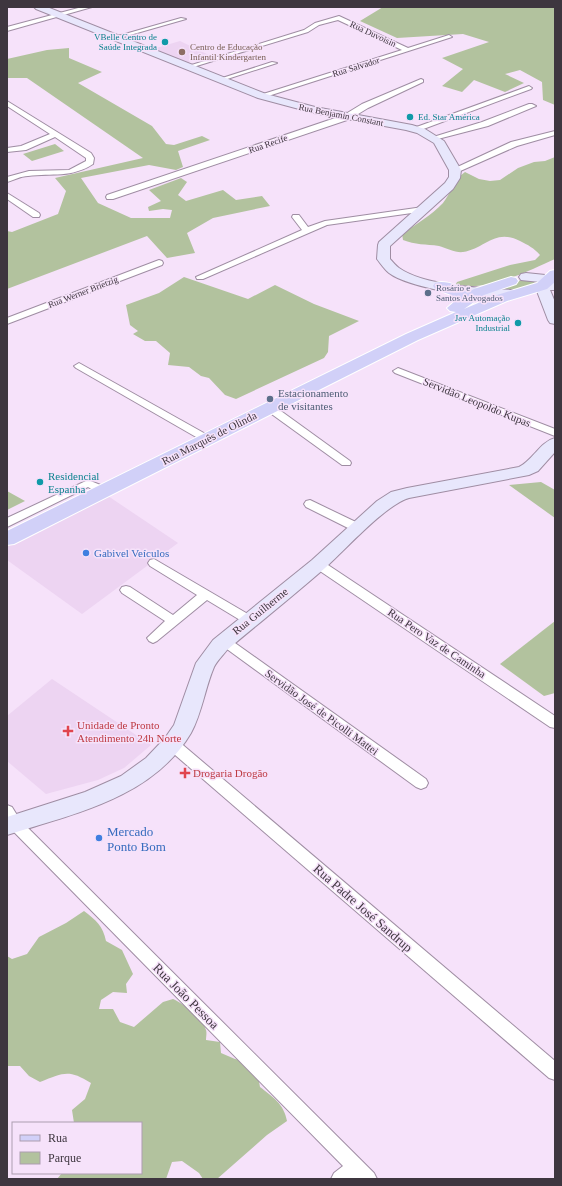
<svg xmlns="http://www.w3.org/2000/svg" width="562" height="1186" font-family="Georgia,serif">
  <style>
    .built { fill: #edd4f2 }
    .green { fill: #b2c29e }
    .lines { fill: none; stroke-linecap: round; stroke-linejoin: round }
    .street-casing { stroke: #9f8da3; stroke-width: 2 }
    .secondary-casing { stroke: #9f8da3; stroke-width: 2 }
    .primary-casing { stroke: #fff; stroke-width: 2 }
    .street { fill: #fff; fill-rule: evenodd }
    .secondary { fill: #e8e7fc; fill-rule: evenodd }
    .primary { fill: #d1d0f8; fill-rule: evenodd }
    .culture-dot { fill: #0f9aa8; stroke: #f6e2fa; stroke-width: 1.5 }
    .education-dot { fill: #8d6e63; stroke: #f6e2fa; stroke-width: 1.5 }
    .service-dot { fill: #5c6f8a; stroke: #f6e2fa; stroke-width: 1.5 }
    .shop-dot { fill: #3f7fe0; stroke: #f6e2fa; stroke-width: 1.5 }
    .health-dot { fill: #e0444e; stroke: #f6e2fa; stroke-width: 1.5 }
    .labels { text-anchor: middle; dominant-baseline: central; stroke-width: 3; stroke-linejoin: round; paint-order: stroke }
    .far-street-label { font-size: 9px; fill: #3e363f; stroke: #f6e2fa }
    .far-culture-label { font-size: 9px; fill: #0d838f; stroke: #f6e2fa; text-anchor: end }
    .far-education-label { font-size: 9px; fill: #785e54; stroke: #f6e2fa; text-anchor: start }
    .far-service-label { font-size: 9px; fill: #4e5e75; stroke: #f6e2fa; text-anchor: start }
    .service-label { font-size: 11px; fill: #4e5e75; stroke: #f6e2fa; text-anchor: start }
    .street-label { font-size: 11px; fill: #3e363f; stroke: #f6e2fa }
    .culture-label { font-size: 11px; fill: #0d838f; stroke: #f6e2fa; text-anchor: start }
    .shop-label { font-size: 11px; fill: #366cbe; stroke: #f6e2fa; text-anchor: start }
    .health-label { font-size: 11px; fill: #be3a42; stroke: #f6e2fa; text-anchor: start }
    .near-shop-label { font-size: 13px; fill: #366cbe; stroke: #f6e2fa; text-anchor: start }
    .near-street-label { font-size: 13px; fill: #3e363f; stroke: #f6e2fa }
  </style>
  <rect width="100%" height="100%" fill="#f6e2fa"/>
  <g class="built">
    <path d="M180 41 211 56 186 63 153 49Z"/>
    <path d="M108 496 178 543 82 614 7 560V545Z"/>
    <path d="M52 679 151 745 124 768 98 780 46 794 7 761V716Z"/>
  </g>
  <g class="green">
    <path d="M383 7H555V105L543 100 542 82 520 70 505 74 524 83 505 92 474 80 462 92 442 86 463 69 442 58 489 42 463 34 397 38 360 21Z"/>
    <path d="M69 48V58L102 72 78 83 152 126 166 144 174 145 202 136 210 140 178 151 183 167 176 170 149 165 81 178 98 203 131 218H170L172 210 163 209 149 211 148 207 161 201 149 190 181 178 187 182 178 195 186 201 223 190 236 200 262 196 270 206 213 218 187 233 195 253 167 258 147 236 7 289V231L12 232 58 214 66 191 55 178 143 158 27 78H7V59L47 50Z"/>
    <path d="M55 144 64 151 32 161 23 154Z"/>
    <path d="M555 157V259C528 271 486 293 456 284L457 282 510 265 535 260 540 255C534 248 528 245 520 241 495 228 486 248 463 252 456 253 446 248 439 246 426 244 415 245 403 240L402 234C416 224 432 215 443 203 451 193 454 179 465 172L479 179 490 181 500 180 518 168 534 162 545 161Z"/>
    <path d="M184 277 248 299 275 285 314 304 359 321 329 336 328 352 324 358 236 399 225 395 209 378 201 376 189 367 168 365 170 353 156 341H145L133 334 138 331 130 325 126 305 159 293Z"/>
    <path d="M525 279 534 281 535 284 512 291 503 288 505 285Z"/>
    <path d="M541 482 555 490V518L509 485Z"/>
    <path d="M7 491 25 501 7 510Z"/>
    <path d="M555 621V693L544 696 500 664Z"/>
    <path d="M84 911C96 920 103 926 106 941L122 950 133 974 126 984 127 993 113 992 101 1000 99 1009H113L120 1022 134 1027 163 1002 173 999C183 1003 203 1019 206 1030 207 1033 206 1037 206 1040L220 1042 221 1053 235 1059 250 1062 257 1071 260 1087C273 1097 284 1104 287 1121L267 1135 217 1179H203L199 1173 182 1161 172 1162 166 1179H57L62 1173H141V1123H74L72 1110 85 1099 91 1083C68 1069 64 1073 40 1082L29 1076 20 1066H7V956L12 959 27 954 39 937 66 923Z"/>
  </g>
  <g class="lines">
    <g class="street-casing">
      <g id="street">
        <path d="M82 7H92L7 31V27Z"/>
        <path d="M339 16 408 48 449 35 452 37 262 98 258 96 260 95 402 50 338 20 319 25 308 32 190 68 185 67 304 30 315 23Z"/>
        <path d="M181 18 186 19 116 39 111 38Z"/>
        <path d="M272 62 277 63 221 81 216 80Z"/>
        <path d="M421 79 423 80V82L368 108 350 119 113 199H107L106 197 107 195 344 115 362 104Z"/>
        <path d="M529 86 532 88 531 89 418 131H412L411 129Z"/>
        <path d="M7 101 91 153 94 158 93 164C72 178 52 173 28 176 21 176 14 180 7 182V177L29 171 69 170 86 161V158L55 137 26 150 7 152V148L21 146 50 134 7 106Z"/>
        <path d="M529 104H532L536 106 488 126 434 140 430 138 482 122Z"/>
        <path d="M555 131V135L517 146 458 172H455L451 170 511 142Z"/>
        <path d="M7 193 39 213 40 215 39 217H33L7 199Z"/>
        <path d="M423 207 427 209 426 211 327 225 203 279H197L196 277 302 230 292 217 293 215H299L308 227 325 221Z"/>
        <path d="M159 260 162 261 163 263 162 265 7 324V318Z"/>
        <path d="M79 363 211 437 212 439 211 441H203L76 368 74 366Z"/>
        <path d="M398 368 555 429V436L395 373 393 371Z"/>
        <path d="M270 405 274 406 350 461 351 463 350 465H342L266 410 265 408 266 406Z"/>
        <path d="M88 480 108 488 109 491 108 494H100L88 487 7 527V518Z"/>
        <path d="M310 500 362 525 364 528 362 531H354L306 507 304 504 306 501Z"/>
        <path d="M154 559 253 617 255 620 253 623 249 624 245 623 207 600 157 641 153 643 149 641 147 638 165 621 122 593 120 590 122 587 126 586 130 587 173 615 197 595 150 566 148 563 150 560Z"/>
        <path d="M318 560 322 561 555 716V728L550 727 314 567 312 564 314 561Z"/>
        <path d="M224 636 228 638 426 779 428 783 426 787 421 789 416 787 220 644 218 641 220 638Z"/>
        <path d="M172 739 177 740 555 1061V1080L549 1078 167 748 165 744 167 740Z"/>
        <path d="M7 805 12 807 20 820 374 1173 377 1179H331L334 1173 343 1166 10 828 7 823Z"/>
      </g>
    </g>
    <g class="secondary-casing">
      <g id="secondary">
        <path d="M34 7H47L266 94 315 107 412 125 425 129 444 141 461 170 460 178 453 189 390 246V259C393 262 396 266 399 268 424 286 482 288 513 290L518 291 520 294 518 297C495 303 408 288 389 273 385 270 381 264 377 259L378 245 379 242 445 183 449 177V170L434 143 417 133 406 130 314 113 258 98 36 9Z"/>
        <path d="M526 273 555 276V290H550L555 302V324L550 323 548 320 535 286 540 282 521 280 519 277 521 274Z"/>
        <path d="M555 438V452L538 471 529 475 409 498C385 505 345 550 325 568 293 596 259 623 227 650 223 655 217 661 214 667 205 688 202 713 191 733 153 798 73 814 7 835V817L85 792 121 776 146 758 165 738 174 725 196 663 213 640 312 560 377 501 391 492 407 488 519 467C533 460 540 442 555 438Z"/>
      </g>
    </g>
    <g class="primary-casing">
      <path id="primary" d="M555 270V282L547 289 507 301 418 340 14 544 7 545V531L406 334 456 312 450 311 447 308 455 301 454 297C448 292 437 292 433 286L435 283C445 280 460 285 467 293L474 289 511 277 516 278 518 281 516 284 484 295 464 309 497 295 537 283 550 271Z"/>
    </g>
    <use href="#street" class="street"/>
    <use href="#secondary" class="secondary"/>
    <use href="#primary" class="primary"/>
  </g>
  <g class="culture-dot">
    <circle cx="165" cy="42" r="4"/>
    <circle cx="410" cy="117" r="4"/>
    <circle cx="518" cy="323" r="4"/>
    <circle cx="40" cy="482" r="4"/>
  </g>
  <circle class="education-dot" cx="182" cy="52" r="4"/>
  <g class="service-dot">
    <circle cx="428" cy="293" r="4"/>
    <circle cx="270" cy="399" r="4"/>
  </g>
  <g class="shop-dot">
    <circle cx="86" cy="553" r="4"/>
    <circle cx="99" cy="838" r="4"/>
  </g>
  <g class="health-dot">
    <path d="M66 725h4v4h4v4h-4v4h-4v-4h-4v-4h4z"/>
    <path d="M183 767h4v4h4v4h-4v4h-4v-4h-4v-4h4z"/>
  </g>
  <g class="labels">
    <g class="far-street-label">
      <text transform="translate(373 34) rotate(25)">Rua Duvoisin</text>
      <text transform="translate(356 67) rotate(-17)">Rua Salvador</text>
      <text transform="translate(341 115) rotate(11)">Rua Benjamin Constant</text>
      <text transform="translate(268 144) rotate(-19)">Rua Recife</text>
      <text transform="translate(83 292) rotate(-21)">Rua Werner Brietzig</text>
    </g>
    <g class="far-culture-label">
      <text x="157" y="37">VBelle Centro de<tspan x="157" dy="10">Saúde Integrada</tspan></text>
      <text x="418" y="117" text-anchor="start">Ed. Star América</text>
      <text x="510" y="318">Jav Automação<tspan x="510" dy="10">Industrial</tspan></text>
    </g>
    <g class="far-education-label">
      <text x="190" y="47">Centro de Educação<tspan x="190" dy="10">Infantil Kindergarten</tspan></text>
    </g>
    <g class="far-service-label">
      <text x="436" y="288">Rosário e<tspan x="436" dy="10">Santos Advogados</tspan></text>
    </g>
    <g class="service-label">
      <text x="278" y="393">Estacionamento<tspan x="278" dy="13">de visitantes</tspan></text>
    </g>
    <g class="street-label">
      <text transform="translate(477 402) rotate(22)">Servidão Leopoldo Kupas</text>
      <text transform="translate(209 438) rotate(-27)">Rua Marquês de Olinda</text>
      <text transform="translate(260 611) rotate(-39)">Rua Guilherme</text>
      <text transform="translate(437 643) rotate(34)">Rua Pero Vaz de Caminha</text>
      <text transform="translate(322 712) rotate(36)">Servidão José de Picolli Mattei</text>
    </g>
    <g class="culture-label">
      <text x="48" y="476">Residencial<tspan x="48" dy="13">Espanha</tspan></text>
    </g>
    <g class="shop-label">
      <text x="94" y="553">Gabivel Veículos</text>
    </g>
    <g class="health-label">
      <text x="77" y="725">Unidade de Pronto<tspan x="77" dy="13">Atendimento 24h Norte</tspan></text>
      <text x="193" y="773">Drogaria Drogão</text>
    </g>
    <g class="near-shop-label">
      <text x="107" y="831">Mercado<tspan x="107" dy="15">Ponto Bom</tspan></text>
    </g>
    <g class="near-street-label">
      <text transform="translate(363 908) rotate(41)">Rua Padre José Sandrup</text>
      <text transform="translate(186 996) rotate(45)">Rua João Pessoa</text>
    </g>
  </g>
  <rect width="562" height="1186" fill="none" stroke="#3e363f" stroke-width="16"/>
  <rect x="12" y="1122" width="130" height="52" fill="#f6e2fa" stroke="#ac9daf"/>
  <rect x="20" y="1135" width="20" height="6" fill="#d1d0f8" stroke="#ac9daf"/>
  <text x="48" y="1142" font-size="12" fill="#3e363f">Rua</text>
  <rect x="20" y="1152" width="20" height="12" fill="#b2c29e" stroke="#ac9daf"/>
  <text x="48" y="1162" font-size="12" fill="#3e363f">Parque</text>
</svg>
